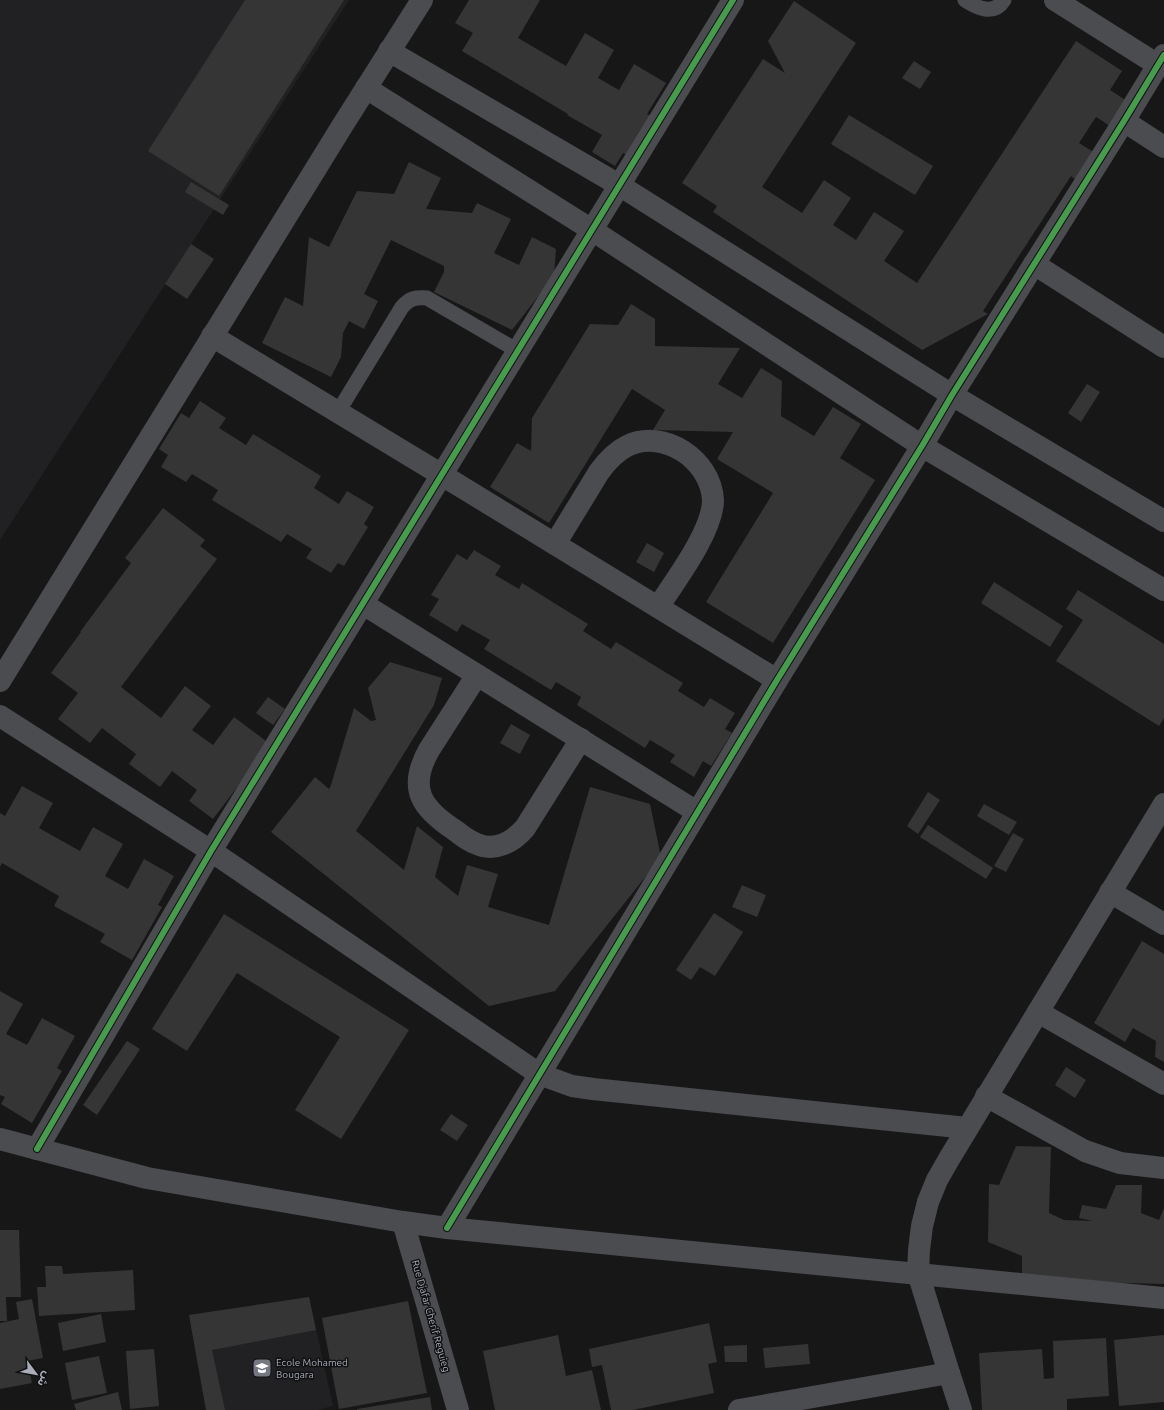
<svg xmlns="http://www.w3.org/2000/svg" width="1164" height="1410" font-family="Ubuntu,'Noto Sans Arabic',sans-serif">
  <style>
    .built { fill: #212123 }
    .building { fill: #353536 }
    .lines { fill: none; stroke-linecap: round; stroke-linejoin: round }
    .service { stroke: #4b4c50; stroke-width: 15 }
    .minor { stroke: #4b4c50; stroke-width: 22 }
    .cycleway-casing { stroke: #111113; stroke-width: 8 }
    .cycleway { stroke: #469c4c; stroke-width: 6 }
    .labels { text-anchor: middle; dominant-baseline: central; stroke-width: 3; stroke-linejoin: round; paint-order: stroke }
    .street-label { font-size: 10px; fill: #a8adb8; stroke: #111113 }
    .poi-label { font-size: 10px; fill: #a8adb8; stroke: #111113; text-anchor: start }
  </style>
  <rect width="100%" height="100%" fill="#171717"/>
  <g class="built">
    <path d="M0 0H349L0 540Z"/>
    <path d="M309 1297 333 1406 317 1410H206L189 1315Z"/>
  </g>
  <g class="building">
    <path d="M245 0H344L219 196 148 151Z"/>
    <path d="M469 0H540L518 38 566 66 585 33 614 50 598 78 619 90 634 64 666 83 647 114 655 118 632 158 623 153 615 166 592 152 602 135 567 115 568 114 462 51 473 33 455 23Z"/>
    <path d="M794 1 856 43 762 187 802 213 824 180 851 198 833 225 856 240 874 212 904 231 884 261 917 283 1076 41 1122 71 1110 90 1127 101 1110 126 1096 117 1079 143 1095 153 1077 181 1071 176 983 311 988 314 922 350 713 212 717 206 682 183 763 59 785 73 768 41Z"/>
    <path d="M914 61 931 72 920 89 902 78Z"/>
    <path d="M849 115 933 166 915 195 831 144Z"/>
    <path d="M409 162 441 178 426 209 472 213 477 203 511 219 494 253 519 265 532 237 556 249 554 276 512 330 434 292 444 272V266L391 240 364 294 378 301 364 329 349 321 343 333 341 357 331 377 262 343 285 297 303 306 309 237 329 247 357 191 394 194Z"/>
    <path d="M191 182 229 205 223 215 185 192Z"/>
    <path d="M191 244 214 259 187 299 165 284Z"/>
    <path d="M631 304 655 319V346L740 348 718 384 742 398 761 368 782 381 781 416 814 436 833 407 861 424 840 458 875 480 773 643 706 602 773 493 717 459 733 432 653 430 665 410 632 389 549 523 490 487 517 443 531 451 532 418 590 324 618 325Z"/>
    <path d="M1087 384 1100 392 1081 422 1068 413Z"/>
    <path d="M200 401 226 418 219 428 246 445 253 434 321 476 314 488 339 504 347 491 374 507 364 524 368 527 344 566 338 563 331 573 306 558 312 549 287 534 281 542 212 500 218 490 192 474 186 482 161 467 168 455 159 449 181 413 189 418Z"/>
    <path d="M163 508 205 540 200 546 217 559 121 687 161 718 185 686 211 706 192 730 213 745 234 717 270 744 213 819 189 801 197 790 172 771 160 787 129 764 136 754 102 728 90 743 58 719 78 693 51 673 81 632H80L131 563 125 558Z"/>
    <path d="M647 543 664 553 654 572 636 562Z"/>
    <path d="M474 550 501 566 495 575 519 589 522 583 588 624 583 631 611 649 616 642 683 683 678 691 704 707 710 698 735 713 725 729 732 733 711 766 703 761 694 777 670 762 675 755 650 740 645 748 577 705 581 697 556 682 551 690 484 649 490 640 462 624 457 632 429 615 439 599 431 595 457 554 467 560Z"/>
    <path d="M994 582 1063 626 1050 647 981 603Z"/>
    <path d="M1078 590 1164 644V718L1159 726 1056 661 1083 620 1066 609Z"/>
    <path d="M390 662 442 678 434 705 356 831 404 870 417 826 443 847 435 877 458 896 467 865 498 874 488 907 549 925 590 787 650 804 661 857 555 991 489 1006 271 832 315 777 329 789 331 785 354 708 371 721 376 720 368 688Z"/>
    <path d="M268 697 285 709 273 725 256 713Z"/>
    <path d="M511 724 530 735 520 754 500 743Z"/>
    <path d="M22 786 53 803 39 828 80 851 93 827 123 844 105 876 128 889 144 859 174 876 158 905 162 907 132 960 100 942 105 934 54 906 59 896 2 863 0 867V813L5 816Z"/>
    <path d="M928 792 940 800 918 834 907 826Z"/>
    <path d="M984 804 1017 822 1009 835 977 816Z"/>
    <path d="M928 825 993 868 986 879 920 837Z"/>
    <path d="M1013 833 1024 839 1006 872 994 866Z"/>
    <path d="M742 885 766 895 757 917 732 907Z"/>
    <path d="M714 913 743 932 715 976 700 967 691 980 676 970Z"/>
    <path d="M224 914 409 1030 341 1139 295 1110 340 1037 237 973 187 1051 152 1029Z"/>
    <path d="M1142 941 1164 954V1062L1155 1057 1156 1041 1133 1028 1125 1042 1094 1023Z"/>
    <path d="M0 991 23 1004 6 1034 27 1045 42 1018 75 1036 57 1068 62 1071 32 1123 1 1104 5 1097 0 1095Z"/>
    <path d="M127 1041 140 1049 97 1115 83 1105Z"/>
    <path d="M1066 1067 1086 1080 1075 1098 1055 1085Z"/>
    <path d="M451 1114 468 1125 457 1141 440 1130Z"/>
    <path d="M1016 1146 1051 1147 1049 1213 1064 1220 1093 1221 1079 1218 1082 1205 1106 1209 1116 1185H1142L1141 1213 1159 1220 1164 1208V1284L1022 1280V1256L988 1242 989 1184 999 1185Z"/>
    <path d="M0 1230H19L21 1297H6L7 1321H0Z"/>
    <path d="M45 1266H62L63 1274 133 1270 135 1310 39 1316 37 1287H46Z"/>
    <path d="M309 1297 316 1330 212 1350 225 1410H206L189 1315Z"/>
    <path d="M32 1299 43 1358 27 1361 32 1383 0 1389V1323L19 1319 16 1302Z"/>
    <path d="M408 1301 427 1393 339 1409 322 1318Z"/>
    <path d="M101 1314 106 1342 63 1351 58 1323Z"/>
    <path d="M709 1323 717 1362 708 1364 714 1393 633 1410H611L602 1365 592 1367 589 1349Z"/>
    <path d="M558 1335 566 1376 592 1370 601 1410H495L483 1351Z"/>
    <path d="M1164 1335V1402L1119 1406 1114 1340Z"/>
    <path d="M1106 1338 1109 1396 1067 1399V1410H982L979 1353 1042 1349 1044 1379 1054 1378 1053 1341Z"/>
    <path d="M808 1344 810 1364 765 1368 763 1348Z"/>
    <path d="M747 1345V1362H725L724 1346Z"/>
    <path d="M154 1349 159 1406 130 1409 126 1351Z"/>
    <path d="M99 1356 107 1393 72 1400 65 1363Z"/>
    <path d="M118 1392 122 1410H76L74 1404Z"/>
    <path d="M430 1397 432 1410H357V1409Z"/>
  </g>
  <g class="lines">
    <g class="service">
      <path d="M965 0C977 8 994 16 1004 0"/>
      <path d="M338 412 402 307C410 298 416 297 427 298L518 351"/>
    </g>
    <g class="minor">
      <path d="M1055 0 1158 65"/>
      <path d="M389 51 619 185 952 395 1164 521"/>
      <path d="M366 88 592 230 922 446 1164 590"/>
      <path d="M1124 121 1164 147"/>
      <path d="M1034 264 1164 347"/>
      <path d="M212 336 442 475 777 680"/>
      <path d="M555 544 599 472C607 461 615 452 627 446 664 428 711 460 713 500 713 531 675 581 658 607"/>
      <path d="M363 604 697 812"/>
      <path d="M477 675 429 750C407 789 422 809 456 831 462 836 469 841 477 844 495 852 513 842 525 828L581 739"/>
      <path d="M0 681 344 123 422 0"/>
      <path d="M0 716 211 851 539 1074 572 1086 593 1089 967 1128"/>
      <path d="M1110 892 1164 924"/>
      <path d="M1038 1012 1164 1084"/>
      <path d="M986 1096 1085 1151 1120 1163 1164 1168"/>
      <path d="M0 1139 147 1178 403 1222 447 1228 1164 1298"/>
      <path d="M37 1149 211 851 733 0"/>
      <path d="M403 1222 458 1410"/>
      <path d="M447 1228 777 680 922 446 952 395 1124 121 1164 55"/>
      <path d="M949 1373 918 1273 919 1250 922 1226 928 1202 937 1180 949 1159 1164 804"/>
      <path d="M739 1410 949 1373 961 1410"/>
    </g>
    <g class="cycleway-casing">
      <g id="cycleway">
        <path d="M37 1149 211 851 733 0"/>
        <path d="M447 1228 777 680 922 446 952 395 1124 121 1164 55"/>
      </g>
    </g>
    <use href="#cycleway" class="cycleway"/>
  </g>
  <defs>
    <g id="school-square" transform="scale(1)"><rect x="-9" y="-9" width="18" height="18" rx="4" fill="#757880" stroke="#111113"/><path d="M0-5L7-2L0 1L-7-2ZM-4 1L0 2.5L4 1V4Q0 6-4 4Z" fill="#fff"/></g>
  </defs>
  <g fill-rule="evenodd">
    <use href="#school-square" x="262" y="1368"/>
  </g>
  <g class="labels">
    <g class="street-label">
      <text transform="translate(431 1316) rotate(74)">Rue Djafar Cherif Reguieg</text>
    </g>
    <g class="poi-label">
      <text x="276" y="1362">Ecole Mohamed<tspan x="276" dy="12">Bougara</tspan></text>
    </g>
  </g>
  <g transform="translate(36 1374) rotate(122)" stroke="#111113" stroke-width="3" paint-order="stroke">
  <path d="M0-3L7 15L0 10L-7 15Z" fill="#a8adb8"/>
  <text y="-6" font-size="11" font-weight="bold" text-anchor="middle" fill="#a8adb8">ش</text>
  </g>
</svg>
